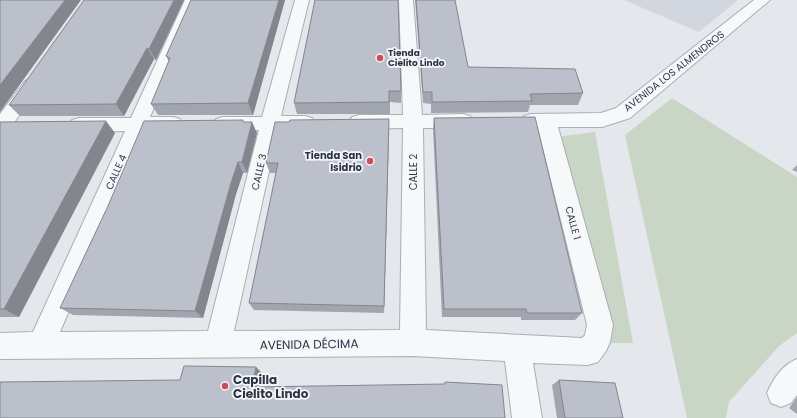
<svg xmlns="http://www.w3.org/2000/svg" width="797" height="418" font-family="Poppins,sans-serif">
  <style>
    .built { fill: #d2d6de }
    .green { fill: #c9d6c5 }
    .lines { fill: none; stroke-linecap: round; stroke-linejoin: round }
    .minor-casing { stroke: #a9aeb7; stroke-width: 2 }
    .minor { fill: #f7f8fa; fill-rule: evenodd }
    .wall { fill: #a1a5ae }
    .shaded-wall { fill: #83868d }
    .building { fill: #bbc0ca; stroke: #83868d }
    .poi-dot { fill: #d1495b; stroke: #f4f6f9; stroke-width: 1.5 }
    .labels { text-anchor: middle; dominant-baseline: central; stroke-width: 3.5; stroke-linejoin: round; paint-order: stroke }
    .far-poi-label { font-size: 9px; font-weight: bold; fill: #2b3445; stroke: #f4f6f9; text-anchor: start }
    .street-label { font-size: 10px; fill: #2b3445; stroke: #f4f6f9 }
    .poi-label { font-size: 10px; font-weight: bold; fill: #2b3445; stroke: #f4f6f9; text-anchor: end }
    .near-street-label { font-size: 12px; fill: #2b3445; stroke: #f4f6f9 }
    .near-poi-label { font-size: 12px; font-weight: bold; fill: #2b3445; stroke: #f4f6f9; text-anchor: start }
  </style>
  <rect width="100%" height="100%" fill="#e4e7ec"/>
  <path class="built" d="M624 0H738L699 32Z"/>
  <g class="green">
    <path d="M672 98 797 177V333L779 346 729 402 726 418H687L625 135Z"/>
    <path d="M595 132 633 343H609L556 137Z"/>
  </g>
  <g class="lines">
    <g class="minor-casing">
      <g id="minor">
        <path d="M185 0H199L150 117H173L180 119 183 124 180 129 173 131H144L60 332 208 331 259 130 223 131 216 129 213 124 216 119 223 117H262L295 0H309L281 116H305L312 118 315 123 312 128 305 130H278L234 331 400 330 403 128 359 129 352 127 349 122 352 117 359 115H403L399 0H413L422 115 463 114 470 116 472 121 470 126 463 128H423L426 330 582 338 585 335 587 325 538 128 524 126 522 121 524 116 531 114 601 113 616 108 754 0H770L630 118 602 127H558L613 325 610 342 606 351 598 362 588 365 533 363 542 418H512L505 361 413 356 0 359V333L33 332 125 131 79 132 72 130 69 125 72 120 79 118H131Z"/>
        <path d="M31 79 37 81 40 85 7 133 0 135V114L25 81Z"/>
        <path d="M797 359V395L791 403 781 407 771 403 767 393C773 379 782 365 797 359Z"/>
      </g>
    </g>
    <use href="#minor" class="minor"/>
  </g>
  <g class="wall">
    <path d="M184 0 156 60 154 59 124 116H20L9 105Z"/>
    <path d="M191 0H285L253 115H158L151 104 169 62 166 56Z"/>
    <path d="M315 0 401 91V103L390 102V114H297L294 103Z"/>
    <path d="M415 0H455L468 67 583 93 578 105H530L528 112 431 113V104L423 103Z"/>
    <path d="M434 118 582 313 575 320H521V317H442L433 129Z"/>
    <path d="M389 119V130L384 313 254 310 249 303 276 173H270L266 163 289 122Z"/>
    <path d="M0 122 115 133 19 317H0Z"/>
    <path d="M244 122 257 133 247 173H243L236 194 203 318 73 315 60 308Z"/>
    <path d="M797 165V172L792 170Z"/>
    <path d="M559 380 623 418H557L552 385Z"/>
    <path d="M797 397V414L789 408Z"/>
  </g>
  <g class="shaded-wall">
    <path d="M65 0H81L0 112V85Z"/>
    <path d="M174 0H184L156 60 149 49Z"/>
    <path d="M279 0H285L253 115 248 103Z"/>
    <path d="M147 48 154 59 124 116 116 104Z"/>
    <path d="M389 119V130L384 313V306Z"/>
    <path d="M106 121 115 133 19 317 4 309Z"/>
    <path d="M252 122 257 133 247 173 242 162Z"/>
    <path d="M238 162 243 173 236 194 203 318 195 311 231 183Z"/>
    <path d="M256 367 262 373 259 392 252 387Z"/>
  </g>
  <g class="building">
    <path d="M0 0H65L0 85Z"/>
    <path d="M84 0H174L149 49 147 48 116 104 9 105Z"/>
    <path d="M191 0H279L248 103 151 104 170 58 166 56Z"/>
    <path d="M315 0H398L401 91H389V102L294 103Z"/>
    <path d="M416 0H455L468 67 575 69 583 93 530 94 532 101 432 102V92H423Z"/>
    <path d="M535 117 582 313H527L526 309H444L434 118Z"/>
    <path d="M389 119 384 306 249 303 278 163H266L275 122H289L290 120Z"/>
    <path d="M243 120V122H252L242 162H238L231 183 195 311 60 308 108 206 144 121Z"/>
    <path d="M106 121 4 309H0V122Z"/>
    <path d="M184 366 256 367 252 387 445 384V382L502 385 505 418H0V382L180 380Z"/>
    <path d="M559 380 615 383 623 418H565Z"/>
  </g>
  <g class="poi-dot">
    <circle cx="380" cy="58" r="4"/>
    <circle cx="370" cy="161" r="4"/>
    <circle cx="225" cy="386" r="4"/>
  </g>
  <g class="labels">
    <g class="far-poi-label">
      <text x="388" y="53">Tienda<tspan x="388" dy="10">Cielito Lindo</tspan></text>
    </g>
    <g class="street-label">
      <text transform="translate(674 71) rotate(-38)">AVENIDA LOS ALMENDROS</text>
      <text transform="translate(116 172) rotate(-66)">CALLE 4</text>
      <text transform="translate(259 172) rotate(-77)">CALLE 3</text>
      <text transform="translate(413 172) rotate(-90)">CALLE 2</text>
      <text transform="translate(573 223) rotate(75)">CALLE 1</text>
    </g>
    <g class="poi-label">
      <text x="362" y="155">Tienda San<tspan x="362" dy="12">Isidrio</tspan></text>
    </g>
    <g class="near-street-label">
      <text transform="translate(309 344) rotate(-1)">AVENIDA DÉCIMA</text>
    </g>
    <g class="near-poi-label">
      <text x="233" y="379">Capilla<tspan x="233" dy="14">Cielito Lindo</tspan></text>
    </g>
  </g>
</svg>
